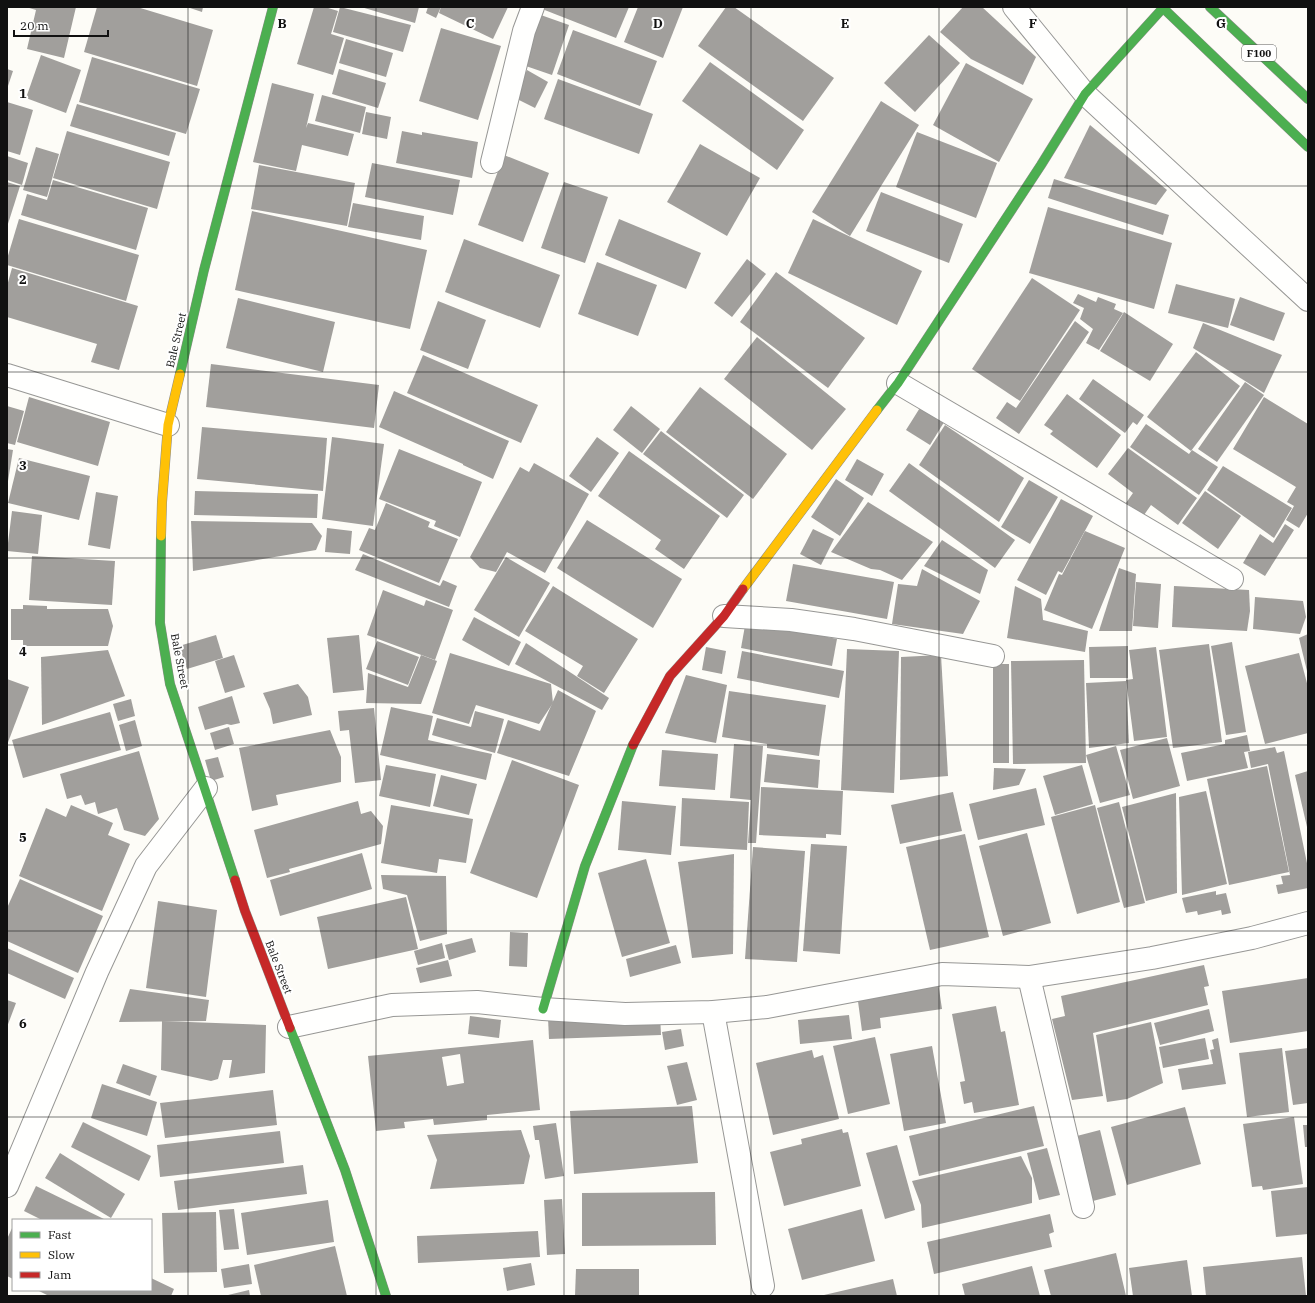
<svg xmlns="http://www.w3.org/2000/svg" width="1315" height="1303" font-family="'IBM Plex Serif',serif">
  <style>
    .building { fill: #a19f9c; fill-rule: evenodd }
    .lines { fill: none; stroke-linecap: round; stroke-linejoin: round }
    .street-casing { stroke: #979795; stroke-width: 24 }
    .fast-casing { stroke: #8e8d8b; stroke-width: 10 }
    .slow-casing { stroke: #8e8d8b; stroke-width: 10 }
    .jam-casing { stroke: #8e8d8b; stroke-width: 10 }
    .street { stroke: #fffffe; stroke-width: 22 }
    .fast { stroke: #4caf50; stroke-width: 9 }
    .slow { stroke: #ffc107; stroke-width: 9 }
    .jam { stroke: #c62828; stroke-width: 9 }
    .grid { fill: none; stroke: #111; stroke-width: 1; stroke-opacity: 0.55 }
    .labels { text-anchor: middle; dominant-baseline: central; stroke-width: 4; stroke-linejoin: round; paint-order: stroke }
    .shield { fill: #fff; stroke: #585858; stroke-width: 1 }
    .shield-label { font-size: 10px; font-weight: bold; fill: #111 }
    .street-label { font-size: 11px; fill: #111; stroke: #fff }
    .grid-label { font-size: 13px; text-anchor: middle; font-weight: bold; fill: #111; stroke: #fff; stroke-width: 4; stroke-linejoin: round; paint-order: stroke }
  </style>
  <rect width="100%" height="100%" fill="#fdfcf7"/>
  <g class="building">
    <path d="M26 7H76L64 58 27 49 36 10Z"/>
    <path d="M97 7H137L213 30 197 86 84 52Z"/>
    <path d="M187 7H203L202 12Z"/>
    <path d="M314 7H325L338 11 331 34 344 38 333 75 297 64Z"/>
    <path d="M340 7 411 25 403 52 333 32Z"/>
    <path d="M361 7H419L415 23Z"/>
    <path d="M428 7H441L436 18 426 13Z"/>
    <path d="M441 7H508L493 39 439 13Z"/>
    <path d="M537 7H629L616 38Z"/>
    <path d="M638 7H683L663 58 624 42Z"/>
    <path d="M726 7H734L834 78 803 121 698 46Z"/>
    <path d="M963 7H982L1036 57 1023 85 971 59 940 32Z"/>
    <path d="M538 14 569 25 552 75 520 64Z"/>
    <path d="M441 28 501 46 478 120 419 101Z"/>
    <path d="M573 30 657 61 640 106 557 74Z"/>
    <path d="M929 35 960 63 915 112 884 83Z"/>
    <path d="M346 39 393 53 386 77 339 63Z"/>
    <path d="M41 55 81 70 66 113 26 98Z"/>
    <path d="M92 57 200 89 186 134 79 102Z"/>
    <path d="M710 62 804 130 777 170 682 101Z"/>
    <path d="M966 63 1033 99 999 162 933 125Z"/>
    <path d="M7 69 13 71 7 89Z"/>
    <path d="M339 69 386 83 378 108 332 94Z"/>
    <path d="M527 70 548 82 535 108 513 97Z"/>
    <path d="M558 79 653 114 639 154 544 119Z"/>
    <path d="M272 83 314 94 306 128 308 123 354 134 348 156 302 145 296 171 253 162Z"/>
    <path d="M322 95 366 107 360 133 315 121Z"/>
    <path d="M881 101 919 125 850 236 812 212Z"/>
    <path d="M7 102 33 110 20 155 7 151Z"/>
    <path d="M77 104 176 133 169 156 70 126Z"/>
    <path d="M366 112 391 117 387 139 362 134Z"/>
    <path d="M1090 125 1167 190 1156 205 1064 178Z"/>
    <path d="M67 131 170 162 157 209 53 178Z"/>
    <path d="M402 131 422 135V132L478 142 472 178 396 163Z"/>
    <path d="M917 132 997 163 976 218 896 187Z"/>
    <path d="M700 144 760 178 727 236 667 202Z"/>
    <path d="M36 147 59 154 47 197 23 190Z"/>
    <path d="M504 155 549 173 523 242 478 225Z"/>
    <path d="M7 156 28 163 22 185 7 180Z"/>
    <path d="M372 163 460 180 453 215 365 197Z"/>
    <path d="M259 165 355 183 347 226 251 209Z"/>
    <path d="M1054 179 1169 215 1163 235 1048 198Z"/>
    <path d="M53 180 148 208 136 250 21 215 27 194 47 200Z"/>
    <path d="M7 182 20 186 7 227Z"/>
    <path d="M564 182 608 197 585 263 541 248Z"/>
    <path d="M881 192 963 224 949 263 866 231Z"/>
    <path d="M353 203 424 216 421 240 348 227Z"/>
    <path d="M1048 207 1172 243 1154 309 1029 273Z"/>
    <path d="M252 211 427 250 410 329 235 290Z"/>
    <path d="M19 219 139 255 126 301 7 265V259Z"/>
    <path d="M619 219 701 253 686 289 605 255Z"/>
    <path d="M813 219 922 271 897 325 788 273Z"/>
    <path d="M464 239 560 275 540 328 445 292Z"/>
    <path d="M747 259 766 274 732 317 714 303Z"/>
    <path d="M597 262 657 285 638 336 578 314Z"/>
    <path d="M12 268 138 306 119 370 91 362 97 344 7 317V286Z"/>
    <path d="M776 272 865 338 828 388 740 322Z"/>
    <path d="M1032 278 1080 310 1020 401 972 369Z"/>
    <path d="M1176 284 1235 299 1228 328 1168 313Z"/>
    <path d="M1078 294 1096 302 1098 297 1116 304 1114 309 1123 313 1099 350 1086 343 1093 329 1080 319 1084 308 1073 303Z"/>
    <path d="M1240 297 1285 313 1274 341 1230 325Z"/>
    <path d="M238 298 335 322 323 372 226 348Z"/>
    <path d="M438 301 486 320 468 369 420 350Z"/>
    <path d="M1124 312 1173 344 1150 381 1100 351Z"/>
    <path d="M1075 321 1089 332 1019 434 996 418 1007 402 1016 408Z"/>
    <path d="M1203 323 1282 355 1264 393 1193 348Z"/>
    <path d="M757 337 846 409 812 450 724 379Z"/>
    <path d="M1196 352 1240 386 1191 451 1147 417Z"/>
    <path d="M423 355 538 405 521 443 407 393Z"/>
    <path d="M211 364 379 385 374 428 206 407Z"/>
    <path d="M1093 379 1144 415 1137 425 1133 422 1125 433 1079 399Z"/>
    <path d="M1245 382 1264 395 1217 462 1198 449Z"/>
    <path d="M700 387 787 454 753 499 666 432Z"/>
    <path d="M394 391 509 441 493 479 463 465V464L379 427Z"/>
    <path d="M1067 394 1121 435 1097 468 1050 434 1053 431 1044 425Z"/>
    <path d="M29 397 110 422 98 466 17 442Z"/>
    <path d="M1264 397 1308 424V513L1299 528 1286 520 1294 506 1287 502 1296 487 1233 449Z"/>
    <path d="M923 403 946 419 930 445 906 430Z"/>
    <path d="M7 406 24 411 15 445 7 443Z"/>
    <path d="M631 406 660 429 642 453 613 430Z"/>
    <path d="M1146 424 1189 454 1192 450 1218 467 1199 495 1130 447Z"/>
    <path d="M945 425 1024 478 999 522 919 465Z"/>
    <path d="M202 427 327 438 323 491 197 479Z"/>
    <path d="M661 431 744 495 727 518 643 454Z"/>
    <path d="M332 437 384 444 373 526 322 519Z"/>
    <path d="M597 437 619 453 591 492 569 476Z"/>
    <path d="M1128 448 1197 498 1178 525 1151 505 1144 515 1126 503 1133 493 1108 474Z"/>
    <path d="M7 449 13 450 8 481H7Z"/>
    <path d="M399 449 482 482 460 537 434 526 436 521 379 499Z"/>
    <path d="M629 451 720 516 684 569 655 549 661 540 598 496Z"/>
    <path d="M19 458 90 476 79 520 8 503Z"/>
    <path d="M857 459 884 474 872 496 845 480Z"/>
    <path d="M534 463 589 494 545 573 507 552 496 572 480 568 470 557 520 467 529 472Z"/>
    <path d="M909 463 1015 540 995 568 889 491Z"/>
    <path d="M1223 466 1292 508 1274 538 1207 490Z"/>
    <path d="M836 479 864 498 840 536 811 517Z"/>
    <path d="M1029 480 1058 497 1030 544 1001 527Z"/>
    <path d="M195 491 318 494 317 518 194 515Z"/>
    <path d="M1205 491 1241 516 1218 549 1182 523Z"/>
    <path d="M96 492 118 496 110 549 88 545Z"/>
    <path d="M1061 499 1093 516 1062 573 1058 571 1046 595 1017 580Z"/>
    <path d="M868 502 933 542 902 580 880 570 871 569 831 552Z"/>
    <path d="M386 503 430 522 428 527 458 539 439 583 359 550 369 528 375 530Z"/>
    <path d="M12 511 42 515 38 554 7 551Z"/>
    <path d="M587 520 682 579 653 628 557 568Z"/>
    <path d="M191 521 312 523 322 536 316 550 193 571Z"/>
    <path d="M1285 524 1294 530 1265 576 1243 563 1260 534 1273 543Z"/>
    <path d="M327 528 352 531 350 554 325 552Z"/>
    <path d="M813 529 834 539 821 565 800 554Z"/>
    <path d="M1085 531 1125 548 1092 629 1044 610 1059 574 1062 575Z"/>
    <path d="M942 540 988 570 980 594 924 566Z"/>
    <path d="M363 554 440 586 443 580 457 586 449 607 355 570Z"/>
    <path d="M32 556 115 561 112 605 29 600Z"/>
    <path d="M506 557 550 583 519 637 474 610Z"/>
    <path d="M793 564 894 582 887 619 786 601Z"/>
    <path d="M1119 568 1136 574 1132 631H1099Z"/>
    <path d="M922 569 980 601 963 634 892 624 898 584 917 586Z"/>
    <path d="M1136 582 1161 584 1158 628 1133 626Z"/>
    <path d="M553 586 638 639 604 693 577 676 583 666 525 631Z"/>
    <path d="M1015 586 1041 599 1043 620 1088 631 1085 652 1007 638Z"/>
    <path d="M1174 586 1249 590 1250 611 1247 631 1172 627Z"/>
    <path d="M383 590 424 606 426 600 453 610 435 660 367 635Z"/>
    <path d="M1255 597 1303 601 1306 617 1300 634 1253 629Z"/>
    <path d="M23 605 47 606V609H108L113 626 108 646H23V640H11V609H23Z"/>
    <path d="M474 617 521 642 509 666 462 640Z"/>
    <path d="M746 620 837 639 832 666 741 648Z"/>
    <path d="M1308 634V671H1307L1299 638Z"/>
    <path d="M216 635 223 658 187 669 179 646Z"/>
    <path d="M359 635 364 690 333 693 327 638Z"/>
    <path d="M377 641 419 657 408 685 366 669Z"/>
    <path d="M1232 642 1246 732 1226 735 1211 646Z"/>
    <path d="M526 643 609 698 602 710 515 664Z"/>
    <path d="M1209 644 1222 742 1173 748 1159 650Z"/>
    <path d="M1128 646V678H1090L1089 647Z"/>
    <path d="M706 647 726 651 722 674 702 670Z"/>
    <path d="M1156 647 1167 737 1134 741 1126 680 1133 679 1129 650Z"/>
    <path d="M847 649 899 651 894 793 841 790Z"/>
    <path d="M108 650 125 696 42 725 41 657Z"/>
    <path d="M742 651 844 671 839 698 737 678Z"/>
    <path d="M450 653 551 684 553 703 539 724 476 705 469 724 432 713Z"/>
    <path d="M1299 653 1308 687V733L1265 744 1245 666Z"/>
    <path d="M234 655 245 687 225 693 215 661Z"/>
    <path d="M421 655 437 661 421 704 366 703 368 673 408 687Z"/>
    <path d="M941 655 948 776 900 780 901 657Z"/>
    <path d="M1084 660 1086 763 1013 764 1011 661Z"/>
    <rect x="993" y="664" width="16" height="99"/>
    <path d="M686 675 727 685 716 743 665 733Z"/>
    <path d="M7 679 29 687 7 745Z"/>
    <path d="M1126 681 1129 743 1089 748 1086 683Z"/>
    <path d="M298 684 308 697 312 715 273 724 270 709 263 693Z"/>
    <path d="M558 690 596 711 569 776 497 753 508 720 540 731Z"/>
    <path d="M729 691 826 705 819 756 767 748V744L722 737Z"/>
    <path d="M232 696 240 723 231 725 227 724 205 730 198 707Z"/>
    <path d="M131 699 135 716 118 721 113 704Z"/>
    <path d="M391 707 433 716 428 740 492 754 486 780 380 755Z"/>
    <path d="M374 708 381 780 355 783 349 730 340 731 338 711Z"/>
    <path d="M475 711 504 719 495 753 432 735 437 718 471 727Z"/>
    <path d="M110 712 121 750 23 778 12 740Z"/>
    <path d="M135 720 142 746 126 751 119 725Z"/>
    <path d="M229 727 234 744 215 750 210 733Z"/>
    <path d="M330 730 341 757V782L276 795 278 805 252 811 239 748Z"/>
    <path d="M1247 735 1250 751 1244 752 1248 768 1187 781 1181 753 1225 744V740Z"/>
    <path d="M1167 738 1180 786 1133 799 1120 750Z"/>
    <path d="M734 744 763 746 756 843H748L751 800 730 798Z"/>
    <path d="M1116 746 1130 795 1100 803 1086 755Z"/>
    <path d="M1275 747 1277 753 1284 751 1308 868V888L1278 894 1276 885 1283 884 1281 876 1290 875 1268 764 1251 768 1248 752Z"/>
    <path d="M662 750 718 754 715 790 659 786Z"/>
    <path d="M139 751 159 819 145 836 124 830 117 808 98 814 95 802 85 805 81 795 67 799 60 774Z"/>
    <path d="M767 754 820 760 818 788 764 782Z"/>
    <path d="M218 757 224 777 211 781 205 760Z"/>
    <path d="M512 760 579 785 537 898 470 873Z"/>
    <path d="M386 765 436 774 430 807 379 796Z"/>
    <path d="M1082 765 1093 804 1055 815 1043 776Z"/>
    <path d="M1267 766 1289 872 1229 885 1207 779Z"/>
    <path d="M994 768 1026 769 1019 785 993 790Z"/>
    <path d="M1308 771V827H1307L1295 775Z"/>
    <path d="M441 775 477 784 469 815 433 806Z"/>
    <path d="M761 787 843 791 841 835 826 834V838L759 835Z"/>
    <path d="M1036 788 1045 825 978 840 969 804Z"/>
    <path d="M1206 791 1227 884 1182 895 1179 797Z"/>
    <path d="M953 792 962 831 900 844 891 805Z"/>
    <path d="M1176 793 1177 893 1146 901 1122 807Z"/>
    <path d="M682 798 749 802 747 850 680 846Z"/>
    <path d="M358 801 361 814 371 811 383 826 381 844 289 869 290 872 267 878 254 830Z"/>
    <path d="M622 801 676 806 671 855 618 850Z"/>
    <path d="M1119 802 1145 903 1124 908 1097 808Z"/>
    <path d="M71 805 113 823 108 835 130 844 102 911 19 876 46 808 66 817Z"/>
    <path d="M391 805 473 819 466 863 439 859 437 873 381 863Z"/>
    <path d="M1095 805 1120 902 1077 914 1051 817Z"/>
    <path d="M1027 833 1051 923 1003 936 979 846Z"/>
    <path d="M965 834 989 937 930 950 906 847Z"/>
    <path d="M811 844 847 846 840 954 803 951Z"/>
    <path d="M753 847 805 851 797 962 745 959Z"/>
    <path d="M362 853 372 889 280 916 270 880Z"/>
    <path d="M734 854 733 954 692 958 678 862Z"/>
    <path d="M646 859 670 943 622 957 598 873Z"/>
    <path d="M381 875 446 876 447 934 420 941 407 895 383 889Z"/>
    <path d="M20 879 103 916 78 973 7 941V908Z"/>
    <path d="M1216 891V895L1226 893 1231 913 1222 915 1221 910 1198 915 1197 911 1186 913 1182 898Z"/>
    <path d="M406 897 418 949 328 969 317 917Z"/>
    <path d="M158 901 217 910 206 997 146 988Z"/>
    <path d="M510 932 528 933 527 967 509 966Z"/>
    <path d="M472 938 476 952 449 960 445 945Z"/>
    <path d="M442 943 445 958 418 965 414 951Z"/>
    <path d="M676 945 681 963 630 977 626 959Z"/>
    <path d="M7 948 74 978 65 999 7 973Z"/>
    <path d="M448 960 452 976 420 983 416 968Z"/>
    <path d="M1204 965 1209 986 1204 987 1208 1005 1093 1033 1103 1096 1072 1100 1052 1019 1065 1016 1061 996Z"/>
    <path d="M1308 978V1031L1230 1043 1222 991Z"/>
    <path d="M938 982 942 1009 880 1018 881 1028 862 1031 857 994Z"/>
    <path d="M130 989 209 1000 206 1021 119 1022Z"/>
    <path d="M7 1000 16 1003 7 1027Z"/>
    <path d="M996 1006 1001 1032 1005 1031 1019 1105 974 1113 972 1102 964 1104 960 1082 965 1081 952 1014Z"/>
    <path d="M1209 1009 1214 1031 1160 1045 1154 1023Z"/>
    <path d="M660 1015 661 1035 549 1039 548 1018Z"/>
    <path d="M849 1015 852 1039 800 1044 798 1020Z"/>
    <path d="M470 1016 501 1020 499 1038 468 1034Z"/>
    <path d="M162 1021 266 1025 265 1073 229 1078 232 1060H223L218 1079 211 1081 161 1070Z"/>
    <path d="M1151 1022 1163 1083 1127 1099 1107 1102 1096 1035Z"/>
    <path d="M681 1029 684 1046 665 1050 662 1032Z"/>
    <path d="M875 1037 890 1104 848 1114 833 1046Z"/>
    <path d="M1205 1038 1209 1059 1163 1068 1159 1047Z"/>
    <path d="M1218 1038 1226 1084 1182 1090 1178 1069 1213 1064 1210 1050 1214 1049 1212 1040Z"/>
    <path d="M533 1040 540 1110 487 1115V1120L434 1125 433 1119 404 1122 405 1128 376 1131 368 1056ZM460 1054 464 1083 447 1086 442 1057Z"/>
    <path d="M932 1046 946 1123 904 1131 890 1054Z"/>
    <path d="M1282 1048 1289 1112 1247 1117 1239 1053Z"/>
    <path d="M1308 1048V1103L1293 1105 1285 1051Z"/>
    <path d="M812 1050 814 1058 823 1055 839 1119 773 1135 756 1063Z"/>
    <path d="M687 1062 697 1100 677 1105 667 1066Z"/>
    <path d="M123 1064 157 1076 150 1096 116 1083Z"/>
    <path d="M102 1084 157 1102 147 1136 91 1118Z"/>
    <path d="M273 1090 277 1125 165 1138 160 1103Z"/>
    <path d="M692 1106 698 1163 574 1174 570 1111Z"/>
    <path d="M1034 1106 1044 1146 919 1176 909 1136Z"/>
    <path d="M1185 1107 1201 1164 1127 1185 1111 1127Z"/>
    <path d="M1294 1117 1303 1184 1263 1190 1262 1186 1252 1187 1243 1124Z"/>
    <path d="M83 1122 151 1156 139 1181 71 1147Z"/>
    <path d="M556 1123 564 1176 545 1179 539 1140H535L533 1126Z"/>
    <path d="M1303 1125H1308V1147H1305Z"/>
    <path d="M842 1129 843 1133 848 1132 861 1186 784 1206 770 1152 802 1144 801 1139Z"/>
    <path d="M521 1130 530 1156 524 1184 430 1189 437 1160 427 1135Z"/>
    <path d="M1100 1130 1116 1195 1089 1202 1073 1137Z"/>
    <path d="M280 1131 284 1163 160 1177 157 1145Z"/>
    <path d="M897 1145 915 1210 885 1219 866 1153Z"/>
    <path d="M1047 1148 1060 1195 1039 1200 1027 1153Z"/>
    <path d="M60 1153 125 1194 111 1218 45 1178Z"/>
    <path d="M1021 1156 1032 1178V1203L922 1228 921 1205 912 1181Z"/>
    <path d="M303 1165 307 1194 178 1210 174 1181Z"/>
    <path d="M36 1186 106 1220H42L24 1211Z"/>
    <path d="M1308 1187V1234L1276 1237 1271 1191Z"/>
    <path d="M715 1192 716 1245 582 1246V1193Z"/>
    <path d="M562 1199 565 1254 547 1255 544 1200Z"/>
    <path d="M328 1200 334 1242 247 1255 241 1213Z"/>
    <path d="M234 1209 239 1249 224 1250 219 1210Z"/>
    <path d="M862 1209 875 1261 802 1280 788 1229Z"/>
    <path d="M216 1212 217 1272 164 1273 162 1213Z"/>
    <path d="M1050 1214 1054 1232 1049 1234 1052 1247 934 1274 927 1242Z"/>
    <path d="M13 1226V1279L7 1276V1239Z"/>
    <path d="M538 1231 540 1257 418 1263 417 1236Z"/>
    <path d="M335 1246 347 1296H261L254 1265Z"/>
    <path d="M1116 1253 1126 1296H1051L1044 1270Z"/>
    <path d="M1302 1257 1306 1296H1206L1203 1267Z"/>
    <path d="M1187 1260 1192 1296H1133L1129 1268Z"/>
    <path d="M531 1263 535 1285 507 1291 503 1268Z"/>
    <path d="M249 1264 252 1284 224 1288 221 1269Z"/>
    <path d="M1032 1266 1040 1296H965L962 1284Z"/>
    <path d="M576 1269H639V1296H575Z"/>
    <path d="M151 1278 174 1289 171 1296H49L37 1290H151Z"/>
    <path d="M893 1279 897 1296H824V1295Z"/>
    <path d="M249 1290 250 1296H228V1295Z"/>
  </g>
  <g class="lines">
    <g class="street-casing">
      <g id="street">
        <path d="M1014 7 1085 94 1308 300"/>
        <path d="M492 162 524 31 533 7"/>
        <path d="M7 375 168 425"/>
        <path d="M898 383 1232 579"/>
        <path d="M724 616 791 620 854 629 993 656"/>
        <path d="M1029 977 1083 1207"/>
        <path d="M713 1012 763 1286"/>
        <path d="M289 1027 392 1005 477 1002 543 1009 625 1014 713 1012 767 1007 942 974 1029 977 1152 958 1252 938 1308 923"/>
        <path d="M7 1186 97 972 146 866 206 788"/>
      </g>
    </g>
    <g class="fast-casing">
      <g id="fast">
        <path d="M1162 7 1308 147"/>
        <path d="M1210 7 1308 99"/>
        <path d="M180 374 204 270 273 7"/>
        <path d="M877 410 898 383 1041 165 1085 94 1163 8"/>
        <path d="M161 536 160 623 170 684 235 880"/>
        <path d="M543 1009 585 866 633 745"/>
        <path d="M290 1028 345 1170 386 1296"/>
      </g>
    </g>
    <g class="slow-casing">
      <g id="slow">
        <path d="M161 536 162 502 168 425 180 374"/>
        <path d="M743 589 877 410"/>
      </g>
    </g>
    <g class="jam-casing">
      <g id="jam">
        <path d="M633 745 670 676 724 616 743 589"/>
        <path d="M235 880 245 911 290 1028"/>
      </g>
    </g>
    <use href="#street" class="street"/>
    <use href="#fast" class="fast"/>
    <use href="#slow" class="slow"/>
    <use href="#jam" class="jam"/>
  </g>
  <path class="grid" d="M188 7V1296M376 7V1296M564 7V1296M751 7V1296M939 7V1296M1127 7V1296M7 186H1308M7 372H1308M7 558H1308M7 745H1308M7 931H1308M7 1117H1308"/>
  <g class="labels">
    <rect class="shield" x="1242" y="45" width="34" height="16" rx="3"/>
    <g class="shield-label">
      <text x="1259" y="53">F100</text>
    </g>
    <g class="street-label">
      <text transform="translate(176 340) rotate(-77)">Bale Street</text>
      <text transform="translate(180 661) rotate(79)">Bale Street</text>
      <text transform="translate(279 967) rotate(69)">Bale Street</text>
    </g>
  </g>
  <g class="grid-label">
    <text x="282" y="28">B</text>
    <text x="470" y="28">C</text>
    <text x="658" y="28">D</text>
    <text x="845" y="28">E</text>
    <text x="1033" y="28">F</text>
    <text x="1221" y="28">G</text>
    <text x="23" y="98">1</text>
    <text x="23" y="284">2</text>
    <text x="23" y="470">3</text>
    <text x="23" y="656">4</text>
    <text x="23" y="842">5</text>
    <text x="23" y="1028">6</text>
  </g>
  <rect width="1315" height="1303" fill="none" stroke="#111111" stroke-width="16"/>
  <rect x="12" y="1219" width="140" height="72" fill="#ffffff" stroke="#a0a0a0"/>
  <rect x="20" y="1232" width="20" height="6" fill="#4caf50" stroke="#a0a0a0"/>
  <text x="48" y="1239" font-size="12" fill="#111111">Fast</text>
  <rect x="20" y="1252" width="20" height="6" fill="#ffc107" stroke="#a0a0a0"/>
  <text x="48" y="1259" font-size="12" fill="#111111">Slow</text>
  <rect x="20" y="1272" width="20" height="6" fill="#c62828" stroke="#a0a0a0"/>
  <text x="48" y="1279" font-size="12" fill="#111111">Jam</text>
  <path d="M14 30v6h94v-6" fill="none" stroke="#111111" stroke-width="2"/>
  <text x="20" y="30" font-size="12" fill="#111111" stroke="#ffffff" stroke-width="3" paint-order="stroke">20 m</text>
</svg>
